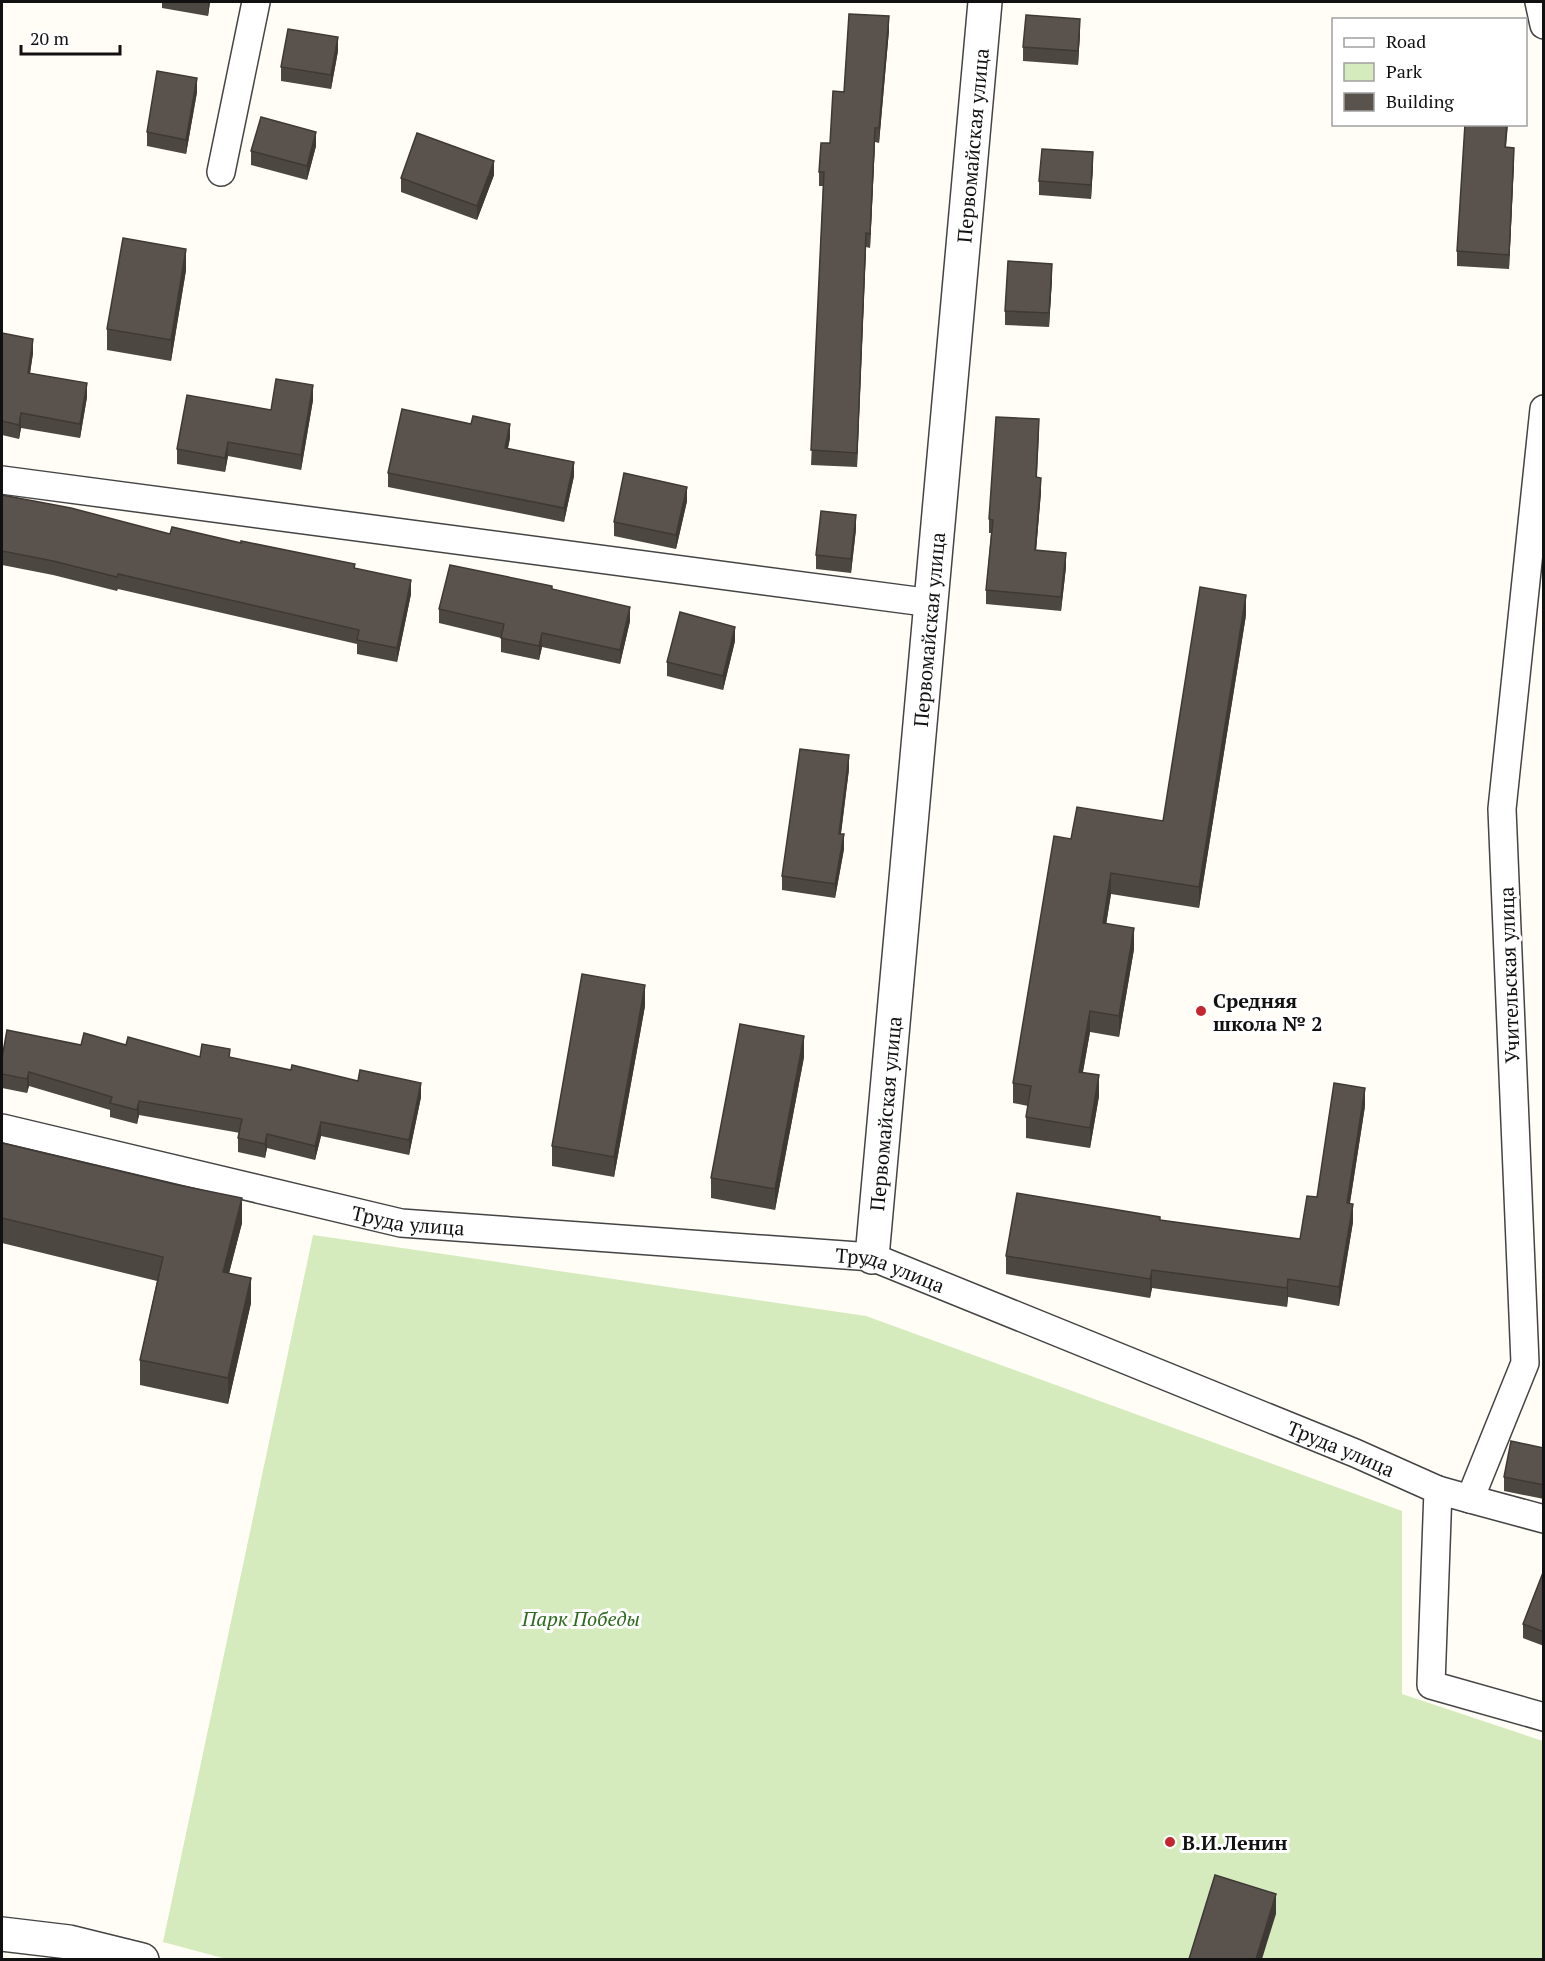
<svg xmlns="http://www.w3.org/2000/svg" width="1545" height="1961" font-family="'PT Serif',serif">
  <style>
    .green { fill: #d5ebbd }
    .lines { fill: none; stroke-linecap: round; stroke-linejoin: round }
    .minor-casing { stroke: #444; stroke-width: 30 }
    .tertiary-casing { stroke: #444; stroke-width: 36 }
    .minor { stroke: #fff; stroke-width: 27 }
    .tertiary { stroke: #fff; stroke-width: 33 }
    .wall { fill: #4d4742 }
    .shaded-wall { fill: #3f3936 }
    .building { fill: #5a524d; stroke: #3f3936; stroke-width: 1.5 }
    .poi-dot { fill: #c4262e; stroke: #fff; stroke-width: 2 }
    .labels { text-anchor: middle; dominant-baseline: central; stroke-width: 6; stroke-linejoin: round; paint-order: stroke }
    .street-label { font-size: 20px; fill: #111; stroke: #fff }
    .poi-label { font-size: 20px; font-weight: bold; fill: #111; stroke: #fff; text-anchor: start }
    .park-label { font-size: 20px; font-style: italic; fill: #2f6b1f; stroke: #fff }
  </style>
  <rect width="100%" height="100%" fill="#fffdf5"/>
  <path class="green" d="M313 1235 866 1316 1402 1511V1694L1543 1741V1959L230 1960 163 1942Z"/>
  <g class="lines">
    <g class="minor-casing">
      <g id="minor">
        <path d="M1539 2 1544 25"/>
        <path d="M221 172 256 2"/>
        <path d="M2 480 932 603"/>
        <path id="s1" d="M2 1128 401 1223 872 1257 1355 1453 1438 1490 1431 1685 1544 1717"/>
        <path d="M1438 1490 1470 1499 1525 1363 1502 809 1544 409"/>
        <path d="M1470 1499 1544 1519"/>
      </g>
    </g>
    <g class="tertiary-casing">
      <g id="tertiary">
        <path id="s2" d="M872 1257 985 2"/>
        <path d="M2 1934 69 1942 142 1960"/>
      </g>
    </g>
    <use href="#minor" class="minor"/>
    <use href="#tertiary" class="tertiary"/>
  </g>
  <g class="wall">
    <path d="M162 2H210L208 16 162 8Z"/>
    <path d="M889 30 879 143 875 142 870 248 866 247 857 467 811 465 823 186H819V172L830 143 844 92Z"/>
    <path d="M1080 33 1078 65 1023 61V47Z"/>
    <path d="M338 51 331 89 281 81V67Z"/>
    <path d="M197 92 186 154 147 146V132Z"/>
    <path d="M1460 124H1508L1506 148 1514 162 1509 269 1457 266V251L1465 126H1460Z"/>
    <path d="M316 146 307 180 251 165V151Z"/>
    <path d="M1093 166 1091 199 1039 195V181Z"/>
    <path d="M494 175 477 220 401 192V178Z"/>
    <path d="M186 270 171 361 107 350V329Z"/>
    <path d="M1052 279 1049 327 1005 325V311Z"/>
    <path d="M2 333 33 353 30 373 87 397 80 438 21 428 19 439 2 435Z"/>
    <path d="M313 400 301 470 228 456 225 472 177 464V449L271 410Z"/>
    <path d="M471 424 510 438 508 448 574 476 564 522 388 487V473Z"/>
    <path d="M1039 433 1037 477 1041 492 1036 550 1066 567 1061 611 986 604V590L991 533H989V519Z"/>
    <path d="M2 495 170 534 241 543 355 568 411 594 397 662 357 654V644L118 589 117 591 53 575 2 565Z"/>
    <path d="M687 501 676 549 614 536V522Z"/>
    <path d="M856 529 851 573 816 569V555Z"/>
    <path d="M552 589 630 621 620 664 542 647 539 660 501 652V638L439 623V609Z"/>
    <path d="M1246 615 1199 908 1111 894 1106 924 1134 949 1119 1037 1090 1032 1083 1072 1099 1096 1090 1148 1026 1138V1117L1028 1106 1013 1103V1083L1071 839 1163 821Z"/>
    <path d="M735 641 723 690 667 676V662Z"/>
    <path d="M849 769 841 834 844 849 835 898 782 890V876Z"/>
    <path d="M645 1006 614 1177 552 1166V1146Z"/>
    <path d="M81 1045H126L200 1057 230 1058 421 1097 409 1155 321 1136 315 1160 267 1148 265 1158 238 1152V1138L240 1133 139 1115 137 1124 110 1117V1110L29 1086 27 1093 2 1088V1058Z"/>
    <path d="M804 1057 775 1210 711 1198V1178Z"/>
    <path d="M1365 1106 1350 1203 1353 1222 1339 1306 1288 1297 1287 1307 1152 1288 1150 1298 1006 1274V1256L1160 1220 1300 1239 1317 1197Z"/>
    <path d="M2 1143 242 1223 229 1273 251 1303 228 1404 140 1385V1360L157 1281 2 1243Z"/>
    <path d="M1544 1448V1499L1504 1491V1477Z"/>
    <path d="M1544 1570V1646L1523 1638V1624Z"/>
  </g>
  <g class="shaded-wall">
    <path d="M208 2H210L208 16Z"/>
    <path d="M889 16V30L879 143V128Z"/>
    <path d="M1080 19V33L1078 65V51Z"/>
    <path d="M338 37V51L331 89V75Z"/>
    <path d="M197 78V92L186 154V140Z"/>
    <path d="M875 128V142L870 248V234Z"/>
    <path d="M316 132V146L307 180V166Z"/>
    <path d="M1514 148V162L1509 269V255Z"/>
    <path d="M1093 152V166L1091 199V185Z"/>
    <path d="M494 161V175L477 220V206Z"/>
    <path d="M866 233V247L857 467V453Z"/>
    <path d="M186 249V270L171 361V340Z"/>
    <path d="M1052 264V279L1049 327V313Z"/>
    <path d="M33 339V353L28 387V373Z"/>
    <path d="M87 383V397L80 438V424Z"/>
    <path d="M313 385V400L301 470V455Z"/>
    <path d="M21 413V428L19 439V425Z"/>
    <path d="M510 424V438L505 462V448Z"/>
    <path d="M228 442V456L225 472V458Z"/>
    <path d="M574 462V476L564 522V508Z"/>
    <path d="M1041 478V492L1035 564V550Z"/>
    <path d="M687 487V501L676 549V535Z"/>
    <path d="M856 515V529L851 573V559Z"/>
    <path d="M1066 553V567L1061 611V597Z"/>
    <path d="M411 580V594L397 662V648Z"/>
    <path d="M1246 595V615L1199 908V887Z"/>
    <path d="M630 607V621L620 664V650Z"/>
    <path d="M735 627V641L723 690V676Z"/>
    <path d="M542 633V647L539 660V646Z"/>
    <path d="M849 755V769L839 848V834Z"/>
    <path d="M844 834V849L835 898V884Z"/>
    <path d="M1111 873V894L1103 944V923Z"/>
    <path d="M1134 928V949L1119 1037V1016Z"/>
    <path d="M645 985V1006L614 1177V1157Z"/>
    <path d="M1090 1011V1032L1079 1093V1072Z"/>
    <path d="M804 1036V1057L775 1210V1189Z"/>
    <path d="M29 1072V1086L27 1093V1079Z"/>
    <path d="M1099 1075V1096L1090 1148V1128Z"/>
    <path d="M421 1083V1097L409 1155V1140Z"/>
    <path d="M1365 1088V1106L1347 1221V1203Z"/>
    <path d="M139 1101V1115L137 1124V1110Z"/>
    <path d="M321 1122V1136L315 1160V1146Z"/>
    <path d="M267 1134V1148L265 1158V1144Z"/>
    <path d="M242 1198V1223L223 1297V1272Z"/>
    <path d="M1353 1204V1222L1339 1306V1287Z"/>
    <path d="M1152 1270V1288L1150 1298V1279Z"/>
    <path d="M251 1278V1303L228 1404V1378Z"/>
    <path d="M1288 1279V1297L1287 1307V1288Z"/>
    <path d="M1276 1894V1914L1262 1959H1256Z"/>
  </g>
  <g class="building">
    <path d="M849 14 889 16 879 128H875L870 234 866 233 857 453 811 450 824 172H819L821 143H830L833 91 844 92Z"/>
    <path d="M1026 15 1080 19 1078 51 1023 47Z"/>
    <path d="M288 29 338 37 331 75 281 67Z"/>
    <path d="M157 71 197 78 186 140 147 132Z"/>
    <path d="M261 117 316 132 307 166 251 151Z"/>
    <path d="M1465 124H1507L1505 147 1514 148 1509 255 1457 251Z"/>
    <path d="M417 133 494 161 477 206 401 178Z"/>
    <path d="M1042 149 1093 152 1091 185 1039 181Z"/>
    <path d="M123 238 186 249 171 340 107 329Z"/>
    <path d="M1008 261 1052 264 1049 313 1005 311Z"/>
    <path d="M2 333 33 339 28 373 87 383 80 424 21 413 19 425 2 421Z"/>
    <path d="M276 379 313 385 301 455 228 442 225 458 177 449 187 395 271 410Z"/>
    <path d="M402 409 471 424 473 416 510 424 505 448 574 462 564 508 388 473Z"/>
    <path d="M996 417 1039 419 1036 477 1041 478 1035 550 1066 553 1061 597 986 590 993 520 989 519Z"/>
    <path d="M624 473 687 487 676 535 614 522Z"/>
    <path d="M2 495 71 508 170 534 172 527 241 543V541L355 564 354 568 411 580 397 648 357 640 359 630 118 574 117 577 53 561 2 551Z"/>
    <path d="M821 511 856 515 851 559 816 555Z"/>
    <path d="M450 565 552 586V589L630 607 620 650 542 633 539 646 501 638 504 624 439 609Z"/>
    <path d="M1200 587 1246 595 1199 887 1111 873 1103 923 1134 928 1119 1016 1090 1011 1079 1072 1099 1075 1090 1128 1026 1117 1031 1086 1013 1083 1054 836 1071 839 1077 807 1163 821Z"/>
    <path d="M680 612 735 627 723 676 667 662Z"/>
    <path d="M800 749 849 755 839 834H844L835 884 782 876Z"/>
    <path d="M582 974 645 985 614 1157 552 1146Z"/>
    <path d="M740 1024 804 1036 775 1189 711 1178Z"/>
    <path d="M7 1030 81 1045 84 1033 126 1045 128 1037 200 1057 202 1044 230 1049 229 1057 291 1070 292 1065 358 1081 360 1070 421 1083 409 1140 321 1122 315 1146 267 1134 265 1144 238 1138 242 1119 139 1101 137 1110 110 1103 112 1097 29 1072 27 1079 2 1074V1058Z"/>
    <path d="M1334 1083 1365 1088 1347 1203 1353 1204 1339 1287 1288 1279 1287 1288 1152 1270 1150 1279 1006 1256 1017 1193 1160 1217V1220L1300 1239 1307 1196 1317 1197Z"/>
    <path d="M2 1143 178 1185 242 1198 223 1272 251 1278 228 1378 140 1360 163 1257 2 1218Z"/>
    <path d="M1511 1441 1544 1448V1485L1504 1477Z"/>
    <path d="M1544 1570V1632L1523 1624Z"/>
    <path d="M1215 1875 1276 1894 1256 1959H1189Z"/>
  </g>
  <g class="poi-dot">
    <circle cx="1201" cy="1011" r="6"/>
    <circle cx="1170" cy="1842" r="6"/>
  </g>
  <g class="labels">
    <g class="street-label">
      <text stroke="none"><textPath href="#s2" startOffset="1116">Первомайская улица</textPath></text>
      <text stroke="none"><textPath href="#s2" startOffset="630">Первомайская улица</textPath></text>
      <text transform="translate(1509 975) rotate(-92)">Учительская улица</text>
      <text stroke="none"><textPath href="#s2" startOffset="144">Первомайская улица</textPath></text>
      <text stroke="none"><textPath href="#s1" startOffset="417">Труда улица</textPath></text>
      <text stroke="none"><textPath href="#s1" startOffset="903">Труда улица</textPath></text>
      <text stroke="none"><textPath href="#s1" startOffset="1389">Труда улица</textPath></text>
    </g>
    <g class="poi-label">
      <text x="1213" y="1000">Средняя<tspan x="1213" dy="23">школа № 2</tspan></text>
      <text x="1182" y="1842">В.И.Ленин</text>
    </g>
    <g class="park-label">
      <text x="581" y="1618">Парк Победы</text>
    </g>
  </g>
  <rect width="1545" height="1961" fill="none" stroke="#111111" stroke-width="6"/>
  <rect x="1332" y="18" width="195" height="108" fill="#ffffff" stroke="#a0a0a0" stroke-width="1.5"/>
  <rect x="1344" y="38" width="30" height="9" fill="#ffffff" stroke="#a0a0a0" stroke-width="1.5"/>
  <text x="1386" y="48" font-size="18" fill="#111111">Road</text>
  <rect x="1344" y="63" width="30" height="18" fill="#d5ebbd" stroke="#a0a0a0" stroke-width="1.5"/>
  <text x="1386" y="78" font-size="18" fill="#111111">Park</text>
  <rect x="1344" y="93" width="30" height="18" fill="#5a524d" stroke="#a0a0a0" stroke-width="1.5"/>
  <text x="1386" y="108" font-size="18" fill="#111111">Building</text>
  <path d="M21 45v9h99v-9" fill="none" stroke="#111111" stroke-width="3"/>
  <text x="30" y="45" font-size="18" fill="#111111" stroke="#ffffff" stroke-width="4.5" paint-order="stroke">20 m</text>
</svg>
